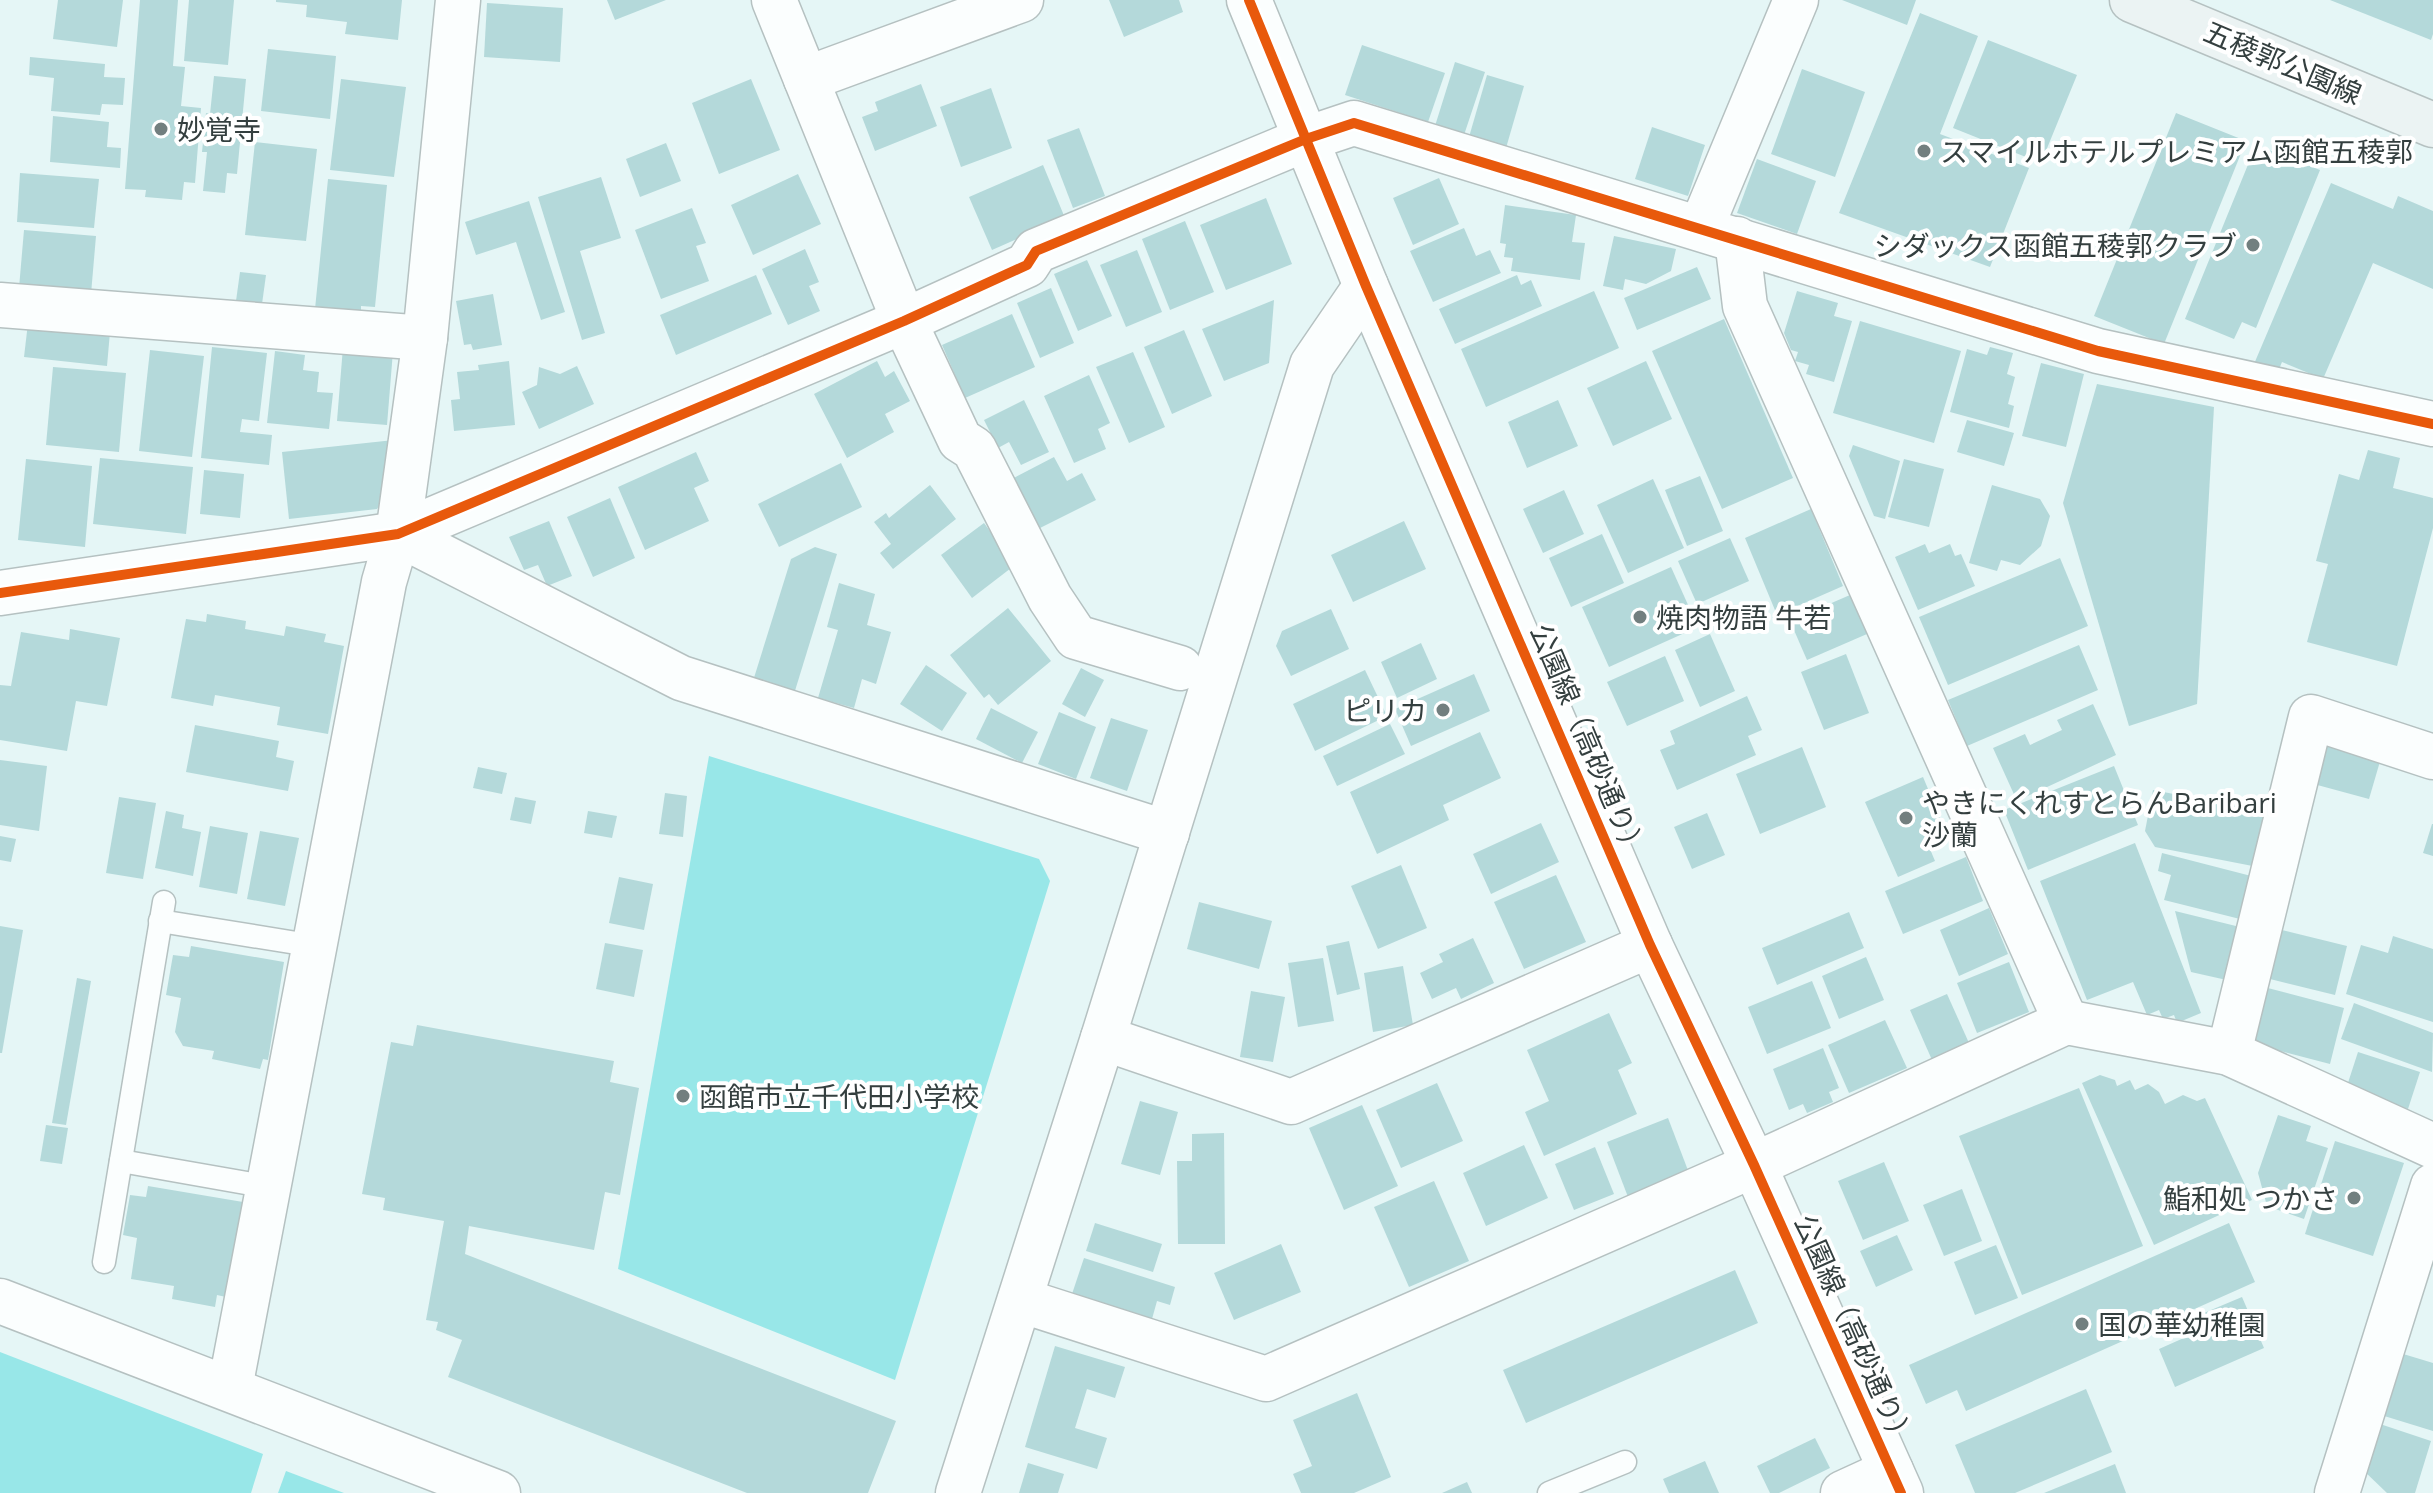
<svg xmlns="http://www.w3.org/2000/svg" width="2433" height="1493" font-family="'Open Sans','Noto Sans JP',sans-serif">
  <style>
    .green { fill: #98e7e8 }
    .building { fill: #b4d9da }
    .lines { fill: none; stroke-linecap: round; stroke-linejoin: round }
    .service-casing { stroke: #b5c1c1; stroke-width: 25 }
    .minor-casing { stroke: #b5c1c1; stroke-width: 47 }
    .tertiary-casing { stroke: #b5c1c1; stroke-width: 47 }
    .secondary-casing { stroke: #b5c1c1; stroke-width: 47 }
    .service { stroke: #fbfefe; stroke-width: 22 }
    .minor { stroke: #fbfefe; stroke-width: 44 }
    .tertiary { stroke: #fbfefe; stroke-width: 44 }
    .secondary { stroke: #ebf3f3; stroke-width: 44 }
    .cycleway-casing { stroke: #fff; stroke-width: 15 }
    .cycleway { stroke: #e8590c; stroke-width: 10 }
    .poi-dot { fill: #727f7f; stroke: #fff; stroke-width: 3 }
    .labels { text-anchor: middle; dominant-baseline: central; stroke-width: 8; stroke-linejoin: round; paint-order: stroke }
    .street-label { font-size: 28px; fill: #343f3f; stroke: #fff }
    .poi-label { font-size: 28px; fill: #343f3f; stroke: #fff; text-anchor: start }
  </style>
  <rect width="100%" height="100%" fill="#e5f6f6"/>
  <g class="green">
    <path d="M709 756 1039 859 1050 881 895 1380 618 1269Z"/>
    <path d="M0 1352 263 1454 251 1493H0Z"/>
    <path d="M286 1471 344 1493H278Z"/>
  </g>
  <g class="building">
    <path d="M58 0H123L117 47 53 39Z"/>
    <path d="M140 0H178L173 66 185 67 181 106 201 108 195 183 184 182 182 200 145 197 146 190 125 189Z"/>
    <path d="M189 0H234L228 65 184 61Z"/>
    <path d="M276 0H402L398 40 345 34 347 22 306 17 307 5 276 2Z"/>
    <path d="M607 0H666L615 20Z"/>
    <path d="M1109 0H1179L1183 12 1124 37Z"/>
    <path d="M1842 0H1916L1907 25Z"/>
    <path d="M2330 0H2433V34L2431 40Z"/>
    <path d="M487 3 563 8 560 62 484 57Z"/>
    <path d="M1920 13 1978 36 1940 134 2029 168 1990 267 1839 213Z"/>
    <path d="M1988 40 2077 75 2041 163 1953 128Z"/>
    <path d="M1362 45 1445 73 1428 122 1345 95Z"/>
    <path d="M268 49 336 56 330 119 261 111Z"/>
    <path d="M30 57 105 64 104 77 125 78 123 105 102 104 100 115 51 111 54 78 29 75Z"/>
    <path d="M1455 62 1485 72 1464 135 1435 126Z"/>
    <path d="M1802 69 1865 92 1835 177 1771 154Z"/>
    <path d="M1487 75 1524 86 1506 148 1469 137Z"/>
    <path d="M214 76 246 79 237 174 227 173 225 193 203 191 207 152H202L206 113 210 114Z"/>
    <path d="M341 79 406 87 394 177 330 170Z"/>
    <path d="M751 79 780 150 719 174 692 103Z"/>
    <path d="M921 84 937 126 875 151 862 117 878 111 875 102Z"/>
    <path d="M991 88 1012 148 961 167 940 107Z"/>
    <path d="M2176 113 2246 141 2164 344 2094 316Z"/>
    <path d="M53 116 109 122 107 147 121 148 120 168 50 162Z"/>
    <path d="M1652 127 1705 145 1688 196 1635 179Z"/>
    <path d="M1079 128 1105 196 1073 208 1047 140Z"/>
    <path d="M255 142 317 149 306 241 245 235Z"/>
    <path d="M666 143 681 181 640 197 626 159Z"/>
    <path d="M2256 145 2320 170 2256 328 2242 322 2234 339 2185 319Z"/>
    <path d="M1757 159 1816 181 1797 234 1737 213Z"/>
    <path d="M1043 165 1065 218 992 250 969 197Z"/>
    <path d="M20 173 99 179 94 228 17 222Z"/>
    <path d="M798 174 821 224 753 255 731 205Z"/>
    <path d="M601 177 621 238 580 251 605 333 582 340 538 197Z"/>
    <path d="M1439 178 1459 224 1413 245 1393 198Z"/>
    <path d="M328 179 387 185 375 307 361 306V313L315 309Z"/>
    <path d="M2331 183 2393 209 2398 196 2433 211V289L2373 263 2323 379 2282 362 2277 374 2254 364Z"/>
    <path d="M1266 198 1292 264 1226 290 1200 225Z"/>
    <path d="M529 201 565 312 541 320 516 242 476 255 465 222Z"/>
    <path d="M1505 205 1576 215 1572 242 1585 243 1580 280 1511 271 1513 258 1504 257 1506 244 1500 243Z"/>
    <path d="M692 208 706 243 696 246 709 281 661 299 635 230Z"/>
    <path d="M1185 221 1214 292 1170 310 1142 239Z"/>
    <path d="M1464 228 1476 256 1490 250 1501 273 1433 302 1410 251Z"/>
    <path d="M24 230 96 236 91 294 19 288Z"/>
    <path d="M1614 236 1676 249 1671 271 1646 284 1625 279 1623 290 1603 286Z"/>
    <path d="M805 249 819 282 809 286 820 311 788 325 762 269Z"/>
    <path d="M1137 250 1162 312 1126 327 1100 265Z"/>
    <path d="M1087 260 1112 316 1078 331 1054 274Z"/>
    <path d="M1697 267 1711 299 1637 330 1624 298Z"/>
    <path d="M240 272 266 275 262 304 236 301Z"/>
    <path d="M756 275 772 314 676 355 660 315Z"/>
    <path d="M1517 275 1521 285 1531 280 1542 306 1455 344 1439 309Z"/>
    <path d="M1051 288 1074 343 1040 358 1017 303Z"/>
    <path d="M1594 291 1619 348 1486 407 1461 349Z"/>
    <path d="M1797 291 1838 303 1834 316 1852 321 1834 382 1806 374 1809 365 1795 361 1798 352 1791 350 1784 333Z"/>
    <path d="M493 294 502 345 473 350 471 344 464 345 456 301Z"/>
    <path d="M1274 300 1269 363 1224 381 1202 329Z"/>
    <path d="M1012 314 1035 367 965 398 942 345Z"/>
    <path d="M1724 319 1793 478 1722 509 1652 351Z"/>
    <path d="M1860 321 1961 351 1934 443 1833 413Z"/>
    <path d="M28 323 110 332 107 366 24 357Z"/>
    <path d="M1184 330 1212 396 1172 414 1144 347Z"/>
    <path d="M212 347 267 353 259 421 242 419 240 432 272 435 269 465 201 458Z"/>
    <path d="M343 347 393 351 387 425 337 421Z"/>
    <path d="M1990 347 2013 353 2007 374 2015 377 2008 404 2014 406 2009 428 1950 412 1967 349 1987 355Z"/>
    <path d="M150 350 204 356 192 457 139 451Z"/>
    <path d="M275 351 305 355 303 370 319 372 317 392 333 393 329 429 267 423Z"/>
    <path d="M1133 352 1165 427 1129 443 1096 367Z"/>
    <path d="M509 361 515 425 454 431 451 400 460 399 457 372 479 370 478 365Z"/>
    <path d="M877 361 885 377 894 371 910 401 885 414 894 432 847 458 814 394Z"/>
    <path d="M1646 361 1672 419 1613 446 1587 388Z"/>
    <path d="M2041 363 2084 374 2066 447 2022 436Z"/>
    <path d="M577 366 594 404 539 429 522 392 537 385 539 367 560 374Z"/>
    <path d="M53 367 126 373 119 452 46 445Z"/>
    <path d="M1089 375 1110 423 1098 429 1106 449 1074 463 1044 396Z"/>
    <path d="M2097 384 2214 407 2197 704 2129 726 2063 503Z"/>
    <path d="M1024 400 1049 452 1021 465 1009 442 998 448 984 420Z"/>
    <path d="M1558 400 1578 446 1527 468 1508 422Z"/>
    <path d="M1967 420 2014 433 2004 466 1957 452Z"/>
    <path d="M394 440 390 489 377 509 289 519 282 452Z"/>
    <path d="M1853 445 1900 461 1885 519 1874 516 1849 456Z"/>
    <path d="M2368 450 2400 458 2393 488 2433 498V528L2397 666 2307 642 2328 564 2316 561 2339 474 2359 480Z"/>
    <path d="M696 452 709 481 694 488 709 521 645 550 618 487Z"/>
    <path d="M1054 457 1067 481 1082 473 1096 500 1036 530 1010 480Z"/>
    <path d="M100 458 193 467 186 534 93 524Z"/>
    <path d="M26 459 92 466 85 547 18 540Z"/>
    <path d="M1904 459 1944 469 1929 527 1888 517Z"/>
    <path d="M841 463 862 507 779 547 758 504Z"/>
    <path d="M204 470 244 474 240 518 200 514Z"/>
    <path d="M1700 476 1723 531 1687 546 1665 490Z"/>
    <path d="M1653 479 1684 548 1628 573 1597 505Z"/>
    <path d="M930 485 956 519 893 569 880 553 891 544 874 522 886 513 889 518Z"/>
    <path d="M1992 485 2040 499 2050 516 2041 546 2020 565 2001 560 1997 571 1969 563Z"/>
    <path d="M1564 490 1584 534 1543 553 1523 509Z"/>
    <path d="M610 498 635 558 593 577 567 517Z"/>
    <path d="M1811 509 1843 586 1777 615 1745 538Z"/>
    <path d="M549 521 572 576 547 586 538 565 524 570 509 537Z"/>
    <path d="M1404 521 1426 569 1353 602 1331 555Z"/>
    <path d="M984 523 1015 565 972 598 941 555Z"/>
    <path d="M1602 534 1624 583 1571 607 1549 558Z"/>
    <path d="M1730 538 1749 581 1697 604 1678 561Z"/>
    <path d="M1925 544 1929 553 1950 544 1955 556 1961 554 1975 586 1918 610 1895 557Z"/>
    <path d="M815 547 837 554 794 694 753 681 791 559Z"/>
    <path d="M2060 558 2088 626 1948 685 1919 617Z"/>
    <path d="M1671 567 1698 627 1609 667 1582 607Z"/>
    <path d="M839 583 875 594 867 625 891 632 876 684 862 679 854 708 818 698 838 630 827 627Z"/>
    <path d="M1850 595 1867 634 1807 660 1790 621Z"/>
    <path d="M1008 608 1051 661 998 705 989 694 984 698 950 655Z"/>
    <path d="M1331 609 1349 649 1291 676 1276 646 1282 631Z"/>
    <path d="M207 614 246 621 245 629 284 636 286 626 326 634 324 642 344 646 328 734 277 725 280 707 215 695 213 706 171 698 186 619 206 622Z"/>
    <path d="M70 629 120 638 107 706 76 701 67 751 0 740V685L11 686 21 632 69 640Z"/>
    <path d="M1710 634 1735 691 1700 707 1675 650Z"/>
    <path d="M1421 643 1437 679 1397 698 1381 662Z"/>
    <path d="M2079 645 2098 690 1967 746 1948 700Z"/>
    <path d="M1846 654 1869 713 1824 730 1801 672Z"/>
    <path d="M1665 656 1684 701 1627 726 1607 682Z"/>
    <path d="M926 665 967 693 942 731 900 704Z"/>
    <path d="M1081 668 1104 680 1085 717 1062 704Z"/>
    <path d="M1365 670 1387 716 1315 751 1293 704Z"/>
    <path d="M1474 674 1490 711 1411 746 1395 709Z"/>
    <path d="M1747 696 1762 730 1748 736 1756 755 1677 790 1660 750 1675 744 1670 731Z"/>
    <path d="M2093 704 2116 755 2017 801 1993 748 2025 734 2030 745 2062 730 2057 720Z"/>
    <path d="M991 708 1038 732 1022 763 976 739Z"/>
    <path d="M1059 712 1096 727 1076 779 1038 764Z"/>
    <path d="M1111 718 1148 730 1127 791 1090 778Z"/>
    <path d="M1390 724 1405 754 1337 786 1323 756Z"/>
    <path d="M195 725 279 741 276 757 294 761 288 791 186 772Z"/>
    <path d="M1480 732 1501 778 1443 805 1449 820 1377 854 1350 792Z"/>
    <path d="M2322 741 2381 758 2369 799 2310 783Z"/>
    <path d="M1802 747 1826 807 1760 834 1736 774Z"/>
    <path d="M0 760 47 766 39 831 0 825Z"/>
    <path d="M2114 766 2138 825 2028 870 2004 810Z"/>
    <path d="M478 767 507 773 502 794 473 788Z"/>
    <path d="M1923 777 1947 834 1927 842 1935 861 1898 877 1865 802Z"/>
    <path d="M2153 790 2278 814 2268 869 2155 847 2145 831Z"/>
    <path d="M665 793 687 796 683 837 659 834Z"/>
    <path d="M119 797 156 803 143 879 106 873Z"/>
    <path d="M515 797 536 801 531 824 510 820Z"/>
    <path d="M166 811 184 815 182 828 201 832 193 876 155 868Z"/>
    <path d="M588 811 617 816 612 838 584 833Z"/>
    <path d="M1707 813 1725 855 1692 869 1674 827Z"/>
    <path d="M1541 823 1559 862 1491 894 1473 854Z"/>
    <path d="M2432 824H2433V856L2423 853Z"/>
    <path d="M210 826 248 833 237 894 199 887Z"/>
    <path d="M260 831 299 838 285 906 247 899Z"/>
    <path d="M0 836 16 839 11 862 0 860Z"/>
    <path d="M2135 843 2201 1013 2177 1023 2174 1015 2163 1019 2159 1010 2147 1015 2133 982 2087 1000 2040 881Z"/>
    <path d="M2162 853 2259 878 2248 921 2164 900 2171 875 2158 871Z"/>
    <path d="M1966 857 1983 901 1903 934 1885 891Z"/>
    <path d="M1401 865 1427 928 1378 949 1351 886Z"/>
    <path d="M1556 875 1586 942 1524 969 1494 902Z"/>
    <path d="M619 877 653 884 644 930 609 923Z"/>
    <path d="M1199 902 1272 921 1259 969 1187 949Z"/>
    <path d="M1989 908 2008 954 1959 976 1940 930Z"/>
    <path d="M2175 911 2244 928 2231 981 2191 972Z"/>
    <path d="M1849 912 1864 948 1777 985 1762 948Z"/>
    <path d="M0 926 23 930 2 1053H0Z"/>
    <path d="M2274 928 2347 946 2335 995 2262 977Z"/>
    <path d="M2393 936 2433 949V1022L2346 994 2361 945 2388 953Z"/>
    <path d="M1473 938 1494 983 1461 999 1456 988 1432 999 1420 973 1443 962 1439 954Z"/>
    <path d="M1349 941 1360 989 1337 995 1326 946Z"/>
    <path d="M605 943 643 950 634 997 596 989Z"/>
    <path d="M191 946 284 962 268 1060 263 1059 260 1069 212 1059 214 1051 183 1046 175 1032 181 998 166 995 173 955 189 957Z"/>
    <path d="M1866 957 1884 1000 1839 1019 1822 976Z"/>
    <path d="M1323 958 1334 1021 1298 1027 1288 963Z"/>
    <path d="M2009 962 2029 1012 1977 1033 1957 983Z"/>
    <path d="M1403 966 1413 1025 1373 1032 1364 973Z"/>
    <path d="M77 978 91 981 66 1125 52 1123Z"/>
    <path d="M1812 981 1831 1028 1767 1054 1748 1007Z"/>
    <path d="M2264 987 2344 1008 2330 1064 2249 1043Z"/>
    <path d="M1251 991 1285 997 1273 1062 1240 1057Z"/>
    <path d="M1947 994 1969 1043 1932 1060 1910 1010Z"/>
    <path d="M2354 1003 2433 1033 2432 1072 2341 1039Z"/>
    <path d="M1609 1013 1632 1063 1618 1070 1637 1114 1544 1156 1525 1112 1549 1101 1527 1050Z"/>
    <path d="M1885 1020 1907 1068 1849 1093 1828 1045Z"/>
    <path d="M417 1025 614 1061 610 1082 639 1088 620 1195 605 1192 594 1250 469 1226 465 1254 896 1421 868 1493H747L448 1377 462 1340 436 1330 438 1322 426 1320 444 1221 383 1210 385 1198 362 1194 391 1042 413 1046Z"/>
    <path d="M1823 1048 1839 1088 1829 1092 1833 1102 1807 1113 1803 1104 1789 1110 1773 1069Z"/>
    <path d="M2358 1052 2420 1072 2408 1109 2346 1089Z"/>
    <path d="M2100 1075 2115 1080 2117 1086 2130 1080 2135 1090 2148 1084 2159 1092 2165 1104 2183 1095 2197 1101 2205 1098 2252 1200 2154 1245 2082 1083Z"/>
    <path d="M1437 1083 1463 1141 1401 1168 1376 1110Z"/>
    <path d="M2079 1088 2143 1246 2022 1295 1959 1136Z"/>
    <path d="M1140 1101 1178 1112 1160 1175 1121 1164Z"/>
    <path d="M1362 1105 1398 1186 1344 1210 1309 1128Z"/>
    <path d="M2278 1115 2311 1126 2306 1141 2328 1148 2304 1219 2267 1206 2258 1173Z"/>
    <path d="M1668 1118 1689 1173 1628 1197 1607 1142Z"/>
    <path d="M46 1125 68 1128 62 1164 40 1161Z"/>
    <path d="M1224 1133 1225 1244H1178L1177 1161H1192V1134Z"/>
    <path d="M2335 1141 2404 1163 2373 1256 2305 1234Z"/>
    <path d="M1524 1145 1548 1198 1486 1226 1463 1173Z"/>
    <path d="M1595 1147 1614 1194 1574 1210 1555 1164Z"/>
    <path d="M1884 1162 1909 1221 1863 1240 1838 1181Z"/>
    <path d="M1434 1181 1469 1261 1409 1287 1374 1207Z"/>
    <path d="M148 1186 243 1202 226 1297 217 1295 215 1307 172 1299 174 1286 131 1279 137 1238 123 1235 130 1195 146 1197Z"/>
    <path d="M1962 1189 1982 1241 1944 1256 1923 1205Z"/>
    <path d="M1095 1223 1162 1244 1153 1272 1086 1251Z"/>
    <path d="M2229 1223 2255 1282 1966 1411 1957 1390 1926 1404 1909 1365Z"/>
    <path d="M1897 1235 1913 1270 1876 1287 1860 1251Z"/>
    <path d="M1281 1244 1301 1292 1234 1320 1214 1273Z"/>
    <path d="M1996 1245 2018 1298 1975 1315 1954 1262Z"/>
    <path d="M1084 1258 1175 1287 1170 1305 1157 1301 1152 1319 1072 1294Z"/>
    <path d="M1735 1270 1758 1323 1526 1423 1503 1370Z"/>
    <path d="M2242 1297 2264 1348 2175 1387 2159 1349 2186 1337 2180 1323Z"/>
    <path d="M1055 1346 1125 1367 1115 1398 1087 1389 1075 1428 1107 1438 1097 1469 1025 1447Z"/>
    <path d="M2400 1353 2433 1363V1431L2381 1415Z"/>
    <path d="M2086 1389 2112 1452 2015 1493H1975L1955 1445Z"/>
    <path d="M1357 1393 1391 1477 1354 1493H1301L1293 1474 1312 1466 1293 1420Z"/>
    <path d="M2377 1423 2431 1441 2415 1493H2387L2362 1469Z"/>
    <path d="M1815 1438 1830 1468 1779 1493H1770L1757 1466Z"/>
    <path d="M1705 1461 1719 1493H1669L1663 1479Z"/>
    <path d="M1028 1463 1064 1474 1058 1493H1019Z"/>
    <path d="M2115 1464 2126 1493H2044Z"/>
    <path d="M1467 1482 1472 1493H1442Z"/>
  </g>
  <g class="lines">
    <g class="service-casing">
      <g id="service">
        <path d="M160 921 315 946"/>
        <path d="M121 1161 269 1187"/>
        <path d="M104 1262 164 902"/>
        <path d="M1549 1493 1625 1462"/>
      </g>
    </g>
    <g class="minor-casing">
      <g id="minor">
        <path d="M774 0 904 321 960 440 974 449 1050 598 1076 637 1180 668"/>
        <path d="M806 79 1021 0"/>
        <path d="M1701 228 1796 0"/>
        <path d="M1737 239 1745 306 2066 1022"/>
        <path d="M0 305 425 338"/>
        <path d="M398 534 681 678 1167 833"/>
        <path d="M0 593 398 534 904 321 1027 265 1036 251 1306 139 1354 123 2098 351 2433 424"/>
        <path d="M1103 1038 1291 1102 1650 945"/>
        <path d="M2229 1053 2311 717 2433 757"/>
        <path d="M1020 1300 1266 1379 1754 1165 2066 1022 2229 1053 2433 1146"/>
        <path d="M230 1388 384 582 398 534 425 338 458 0"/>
        <path d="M1843 1493 1891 1471"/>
        <path d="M2337 1493 2433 1186"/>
      </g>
    </g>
    <g class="tertiary-casing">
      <g id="tertiary">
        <path d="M1249 0 1366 286 1650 945 1754 1165 1901 1493"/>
        <path d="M0 1301 498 1493"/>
        <path d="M958 1493 1103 1038 1312 365 1366 286"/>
      </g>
    </g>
    <g class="secondary-casing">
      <path id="secondary" d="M2132 0 2433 125"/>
    </g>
    <use href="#service" class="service"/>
    <use href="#minor" class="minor"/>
    <use href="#tertiary" class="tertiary"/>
    <use href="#secondary" class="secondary"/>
    <g class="cycleway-casing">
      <g id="cycleway">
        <path d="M1249 0 1366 286 1650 945 1754 1165 1901 1493"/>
        <path d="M0 593 398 534 904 321 1027 265 1036 251 1306 139 1354 123 2098 351 2433 424"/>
      </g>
    </g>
    <use href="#cycleway" class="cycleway"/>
  </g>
  <g class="poi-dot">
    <circle cx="161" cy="129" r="8"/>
    <circle cx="1924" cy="151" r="8"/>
    <circle cx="2253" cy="245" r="8"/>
    <circle cx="1640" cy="617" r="8"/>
    <circle cx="1443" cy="710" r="8"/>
    <circle cx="1906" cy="818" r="8"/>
    <circle cx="683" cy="1096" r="8"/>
    <circle cx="2354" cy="1198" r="8"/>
    <circle cx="2082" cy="1324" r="8"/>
  </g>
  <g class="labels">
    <g class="street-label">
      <text transform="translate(2283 62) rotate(23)">五稜郭公園線</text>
      <text transform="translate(1589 741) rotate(67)">公園線（高砂通り）</text>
      <text transform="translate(1855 1331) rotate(66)">公園線（高砂通り）</text>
    </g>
    <g class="poi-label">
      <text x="177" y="129">妙覚寺</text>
      <text x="1940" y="151">スマイルホテルプレミアム函館五稜郭</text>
      <text x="2237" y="245" text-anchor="end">シダックス函館五稜郭クラブ</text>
      <text x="1656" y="617">焼肉物語 牛若</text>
      <text x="1427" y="710" text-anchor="end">ピリカ</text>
      <text x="1922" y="802">やきにくれすとらんBaribari<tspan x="1922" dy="32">沙蘭</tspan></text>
      <text x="699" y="1096">函館市立千代田小学校</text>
      <text x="2338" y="1198" text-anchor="end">鮨和処 つかさ</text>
      <text x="2098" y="1324">国の華幼稚園</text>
    </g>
  </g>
</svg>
